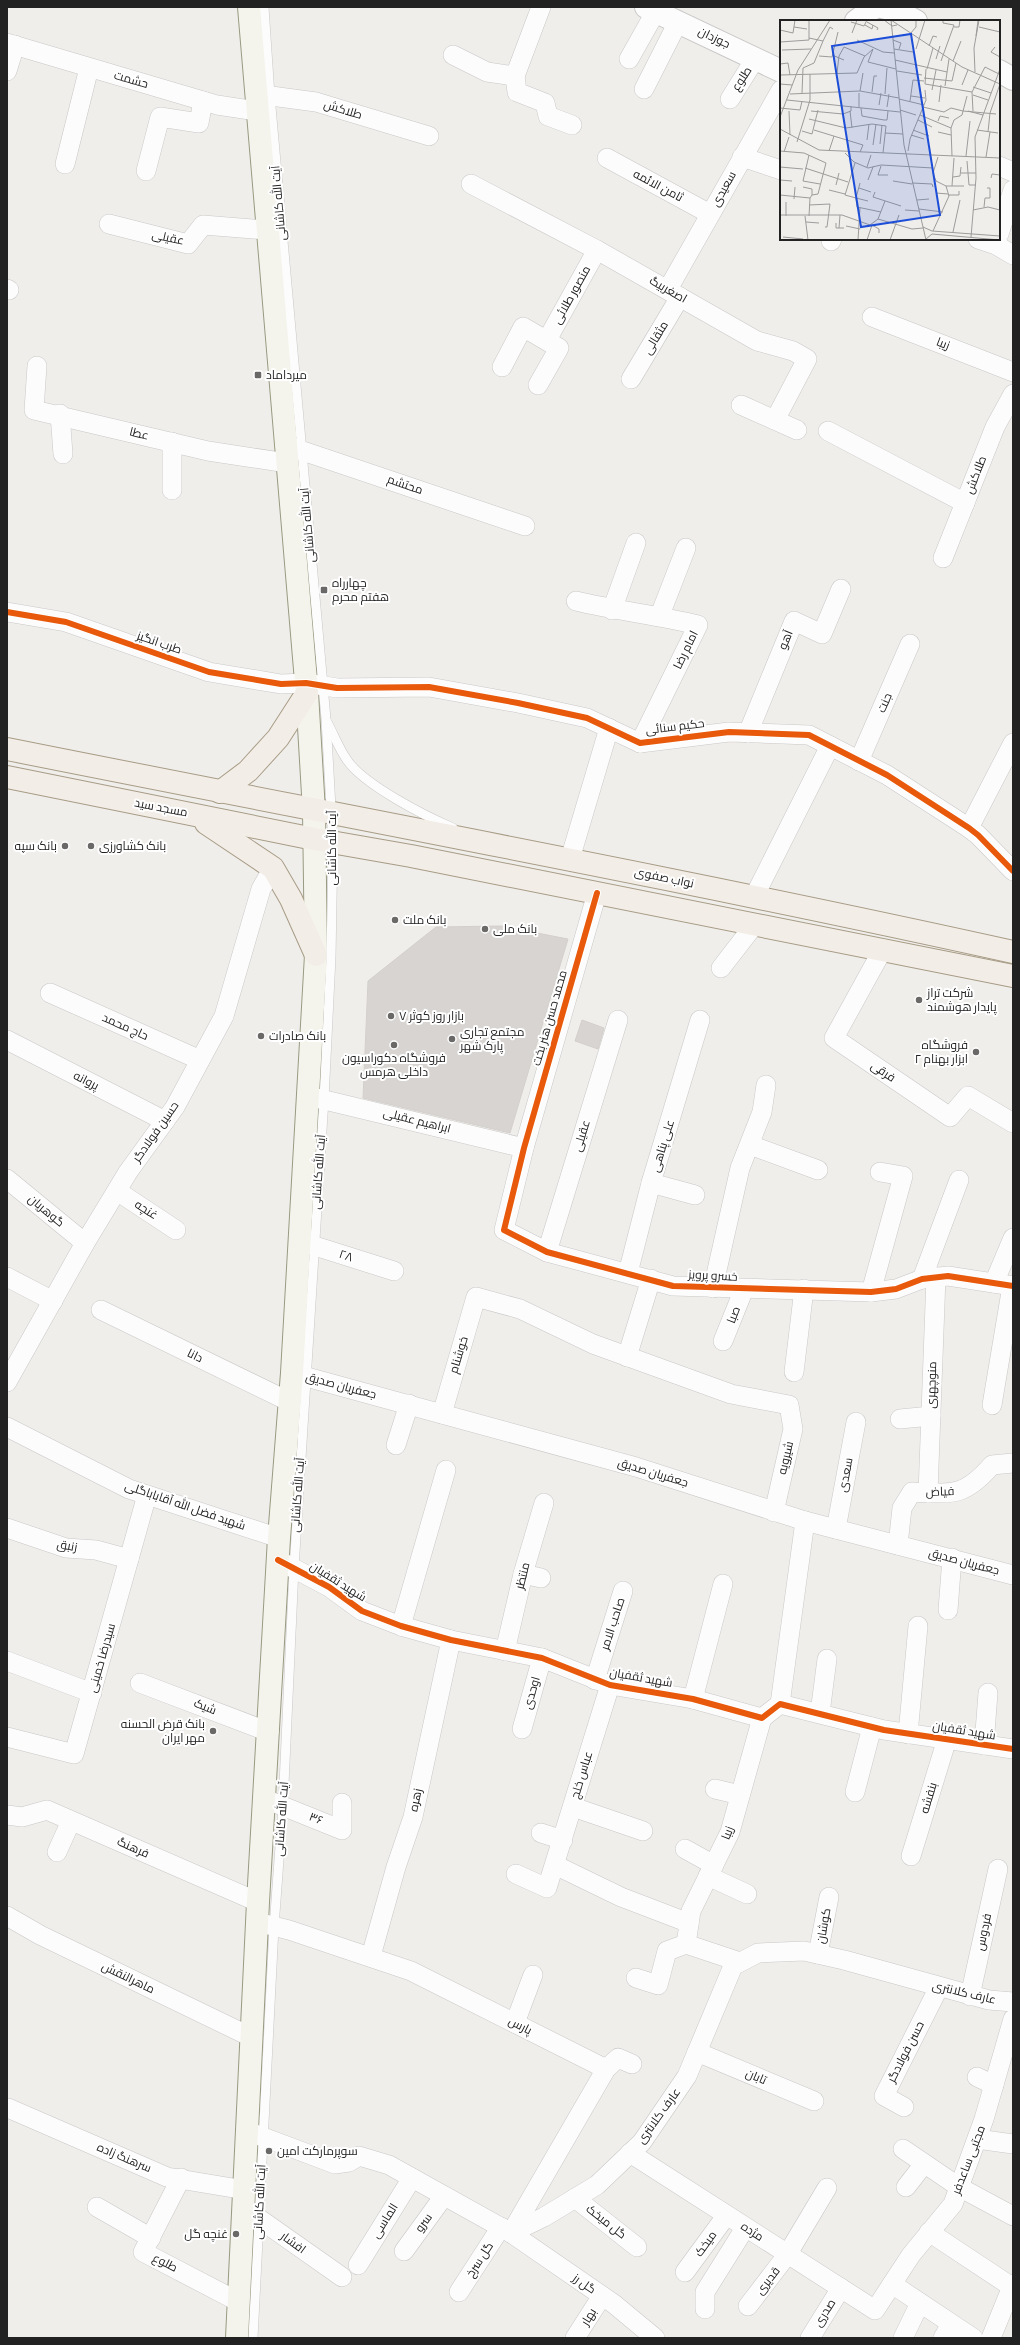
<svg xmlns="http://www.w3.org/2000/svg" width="1020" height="2345" font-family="'Source Sans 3',Cairo,sans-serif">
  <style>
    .building { fill: #d7d4d2; stroke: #d3d0cc }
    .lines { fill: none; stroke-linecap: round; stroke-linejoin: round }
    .service-casing { stroke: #c9c8c7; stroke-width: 10 }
    .minor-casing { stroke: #c9c8c7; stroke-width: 20 }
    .tertiary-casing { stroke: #c9c8c7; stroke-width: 24 }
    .secondary-casing { stroke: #999a82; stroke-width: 24 }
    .primary-casing { stroke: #a79c86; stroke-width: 24 }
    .service { stroke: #fdfcfc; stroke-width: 9 }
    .minor { stroke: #fdfcfc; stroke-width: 19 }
    .tertiary { stroke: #fdfcfc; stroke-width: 22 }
    .secondary { stroke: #f4f4ed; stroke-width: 22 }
    .primary { stroke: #f3ede7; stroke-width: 22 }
    .cycleway-casing { stroke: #fff; stroke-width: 8 }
    .cycleway { stroke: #e8590c; stroke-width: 6 }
    .poi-dot { fill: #6a6968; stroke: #fff; stroke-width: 1.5 }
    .labels { text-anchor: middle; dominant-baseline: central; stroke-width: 4; stroke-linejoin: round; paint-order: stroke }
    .street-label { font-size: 12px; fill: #222; stroke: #fff }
    .poi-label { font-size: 12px; fill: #222; stroke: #fff; text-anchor: start }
    .inset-road { fill: none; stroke: #9e9c9b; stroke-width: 1 }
    .view { fill: #1d4ed8; fill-opacity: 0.15; stroke: #1d4ed8; stroke-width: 2 }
    .inset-edge { fill: none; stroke: #222; stroke-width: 2 }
  </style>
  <rect width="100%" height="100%" fill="#f0eeeb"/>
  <g class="building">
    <path d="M501 926 568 939 510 1133 363 1098 368 981 436 927Z"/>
    <path d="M582 1020 604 1028 598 1049 575 1041Z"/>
  </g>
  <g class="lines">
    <g class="service-casing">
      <g id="service">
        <path d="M327 722C334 735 339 749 347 760 364 785 425 816 453 828"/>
        <path d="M253 2338 274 1927 283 1806 294 1568 324 1099 331 957 333 843 326 719 270 96 264 7"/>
      </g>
    </g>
    <g class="minor-casing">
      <g id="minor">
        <path d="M7 43 217 105 257 111"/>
        <path d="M453 55 487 72 515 76 517 92 545 103 548 116 572 125"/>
        <path d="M629 59 656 11"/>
        <path d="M7 71 15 45"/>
        <path d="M515 76 541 7"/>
        <path d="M644 89 678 22"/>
        <path d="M256 94 316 102 429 136"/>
        <path d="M730 99 755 59"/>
        <path d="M742 157 781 170"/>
        <path d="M607 158 710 214"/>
        <path d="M65 164 89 68"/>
        <path d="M999 166 1013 172"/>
        <path d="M146 171 160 117 199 123 203 101"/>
        <path d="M471 184 597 250 757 341 793 351 807 359 775 420"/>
        <path d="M109 224 188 244 203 225 266 230"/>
        <path d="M999 234 1013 190"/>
        <path d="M978 239 996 245 1013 255"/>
        <path d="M831 241 832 239"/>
        <path d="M7 289 9 290"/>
        <path d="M668 289 781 90"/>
        <path d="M872 317 1013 372"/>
        <path d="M547 340 597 250"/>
        <path d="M37 366 34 410 208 451 287 463"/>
        <path d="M502 367 523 327 559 348 538 385"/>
        <path d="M631 379 680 297"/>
        <path d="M741 405 797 430"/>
        <path d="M60 414 63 454"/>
        <path d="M828 431 965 503"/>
        <path d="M172 442V490"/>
        <path d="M285 445 525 526"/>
        <path d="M943 558 995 427 1013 394"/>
        <path d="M576 601C617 611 658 615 698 625L640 743"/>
        <path d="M612 610 636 543"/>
        <path d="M7 612 66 622 209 672 281 684 306 683 337 688 429 687 518 703 587 718 640 743 729 732 809 735 887 775 969 828 978 835 1013 871"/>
        <path d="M660 615 686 548"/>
        <path d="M748 733 794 621 822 634 841 589"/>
        <path d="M859 761 910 644"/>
        <path d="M969 828 1013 743"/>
        <path d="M570 859 609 728"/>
        <path d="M597 893 524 1148 504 1230 547 1252 673 1286 871 1292 896 1289 922 1279 948 1276 1013 1286"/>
        <path d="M754 897 830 746"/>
        <path d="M883 949 834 1038 950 1117 968 1096 1013 1123"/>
        <path d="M721 968 755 924"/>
        <path d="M50 993 200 1060"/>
        <path d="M7 1040 165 1121"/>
        <path d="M308 1096 524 1148"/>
        <path d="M750 1145 818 1170"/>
        <path d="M7 1179 85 1243"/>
        <path d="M651 1183 695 1195"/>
        <path d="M117 1191 176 1230"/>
        <path d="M299 1241 394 1271"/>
        <path d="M547 1252 618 1020"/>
        <path d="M628 1273 651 1183 700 1020"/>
        <path d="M7 1277 53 1301"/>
        <path d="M922 1279 959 1180"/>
        <path d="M994 1283 1013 1238"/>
        <path d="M713 1288 740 1168 762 1112 766 1085"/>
        <path d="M871 1292 903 1176 880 1172"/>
        <path d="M101 1310 290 1402"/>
        <path d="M723 1341 744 1289"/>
        <path d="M627 1357 651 1279"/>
        <path d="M794 1372 804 1289"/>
        <path d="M292 1373 636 1467 805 1521 1013 1575"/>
        <path d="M7 1382 85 1243 128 1172 175 1107 224 1016 261 889 273 868"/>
        <path d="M992 1405 1012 1286"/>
        <path d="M442 1414 476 1297 520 1309 593 1344 731 1394 789 1405 793 1429 774 1512"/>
        <path d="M900 1419 931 1416"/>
        <path d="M7 1427 129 1489 279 1538"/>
        <path d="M396 1445 409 1404"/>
        <path d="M928 1493 936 1277"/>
        <path d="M7 1528 66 1548 96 1550 129 1559"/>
        <path d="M836 1529 856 1422"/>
        <path d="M898 1545 902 1508 912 1492C953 1494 964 1497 992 1465L1013 1463"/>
        <path d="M278 1560 329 1587 362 1611 401 1626 451 1640 542 1658 610 1685 693 1699 762 1718 780 1704 884 1730 1013 1749"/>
        <path d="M523 1574 541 1578"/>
        <path d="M948 1610 952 1558"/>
        <path d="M401 1626 446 1470"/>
        <path d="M505 1651 523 1574 544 1503"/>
        <path d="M7 1661 92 1693"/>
        <path d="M595 1680 623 1591"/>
        <path d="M140 1683 269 1732"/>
        <path d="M693 1699 723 1584"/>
        <path d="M780 1704 805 1521"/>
        <path d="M820 1713 827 1659"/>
        <path d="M522 1729 542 1658"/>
        <path d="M908 1734 918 1626"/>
        <path d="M7 1737 74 1754 147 1495"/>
        <path d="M984 1745 988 1693"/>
        <path d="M715 1789 740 1795"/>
        <path d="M855 1792 872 1727"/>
        <path d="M265 1799 342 1830V1803"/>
        <path d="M573 1807 643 1831"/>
        <path d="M7 1815 22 1817 47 1810 258 1902"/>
        <path d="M541 1833 563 1840"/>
        <path d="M685 1849 714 1865"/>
        <path d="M57 1852 71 1821"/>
        <path d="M911 1856 947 1739"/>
        <path d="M555 1865 621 1897 689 1923"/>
        <path d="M516 1874 547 1888 610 1685"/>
        <path d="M708 1876 747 1894"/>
        <path d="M7 1916 40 1935 251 2037"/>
        <path d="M257 1922 289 1930 411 1971 606 2069 511 2233"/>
        <path d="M686 1944 691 1911 730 1832 762 1718"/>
        <path d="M818 1954 829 1897"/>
        <path d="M371 1956 396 1867 413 1817 451 1640"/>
        <path d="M636 1978 658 1985 667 1951 686 1944 740 1962"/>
        <path d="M970 1996 998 1869"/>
        <path d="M515 2023 533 1975"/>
        <path d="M697 2052 814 2101"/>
        <path d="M606 2069 618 2058 632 2064"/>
        <path d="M977 2077 994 2085"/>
        <path d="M904 2107 884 2096 939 1987"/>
        <path d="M8 2108 167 2177 245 2190"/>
        <path d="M247 2131 335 2164 349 2162 359 2156 389 2165 511 2233 614 2304 655 2338"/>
        <path d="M977 2139 1013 2144"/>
        <path d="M903 2149 959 2187 1013 2216"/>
        <path d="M630 2153 875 2310 911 2255 953 2204 984 2119 1013 2019"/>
        <path d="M181 2178 143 2252 239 2302"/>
        <path d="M906 2187 924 2164"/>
        <path d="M575 2198 637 2247"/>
        <path d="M97 2207 151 2238"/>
        <path d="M244 2208 342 2277"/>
        <path d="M929 2232 1012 2287"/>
        <path d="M511 2233 544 2217 597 2185 642 2142 687 2076 733 1966 758 1953 804 1951 844 1960 989 2000 1013 2002"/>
        <path d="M404 2251 444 2196"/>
        <path d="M358 2265 412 2178"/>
        <path d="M685 2272 726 2216"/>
        <path d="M892 2284 973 2338"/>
        <path d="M459 2292 501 2227"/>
        <path d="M748 2306 787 2255 827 2188"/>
        <path d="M705 2309V2292L745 2228"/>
        <path d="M575 2338 602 2296"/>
        <path d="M810 2338 841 2288"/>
        <path d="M903 2338 920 2303"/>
        <path d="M943 2338 951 2324"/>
        <path d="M991 2338 1013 2284"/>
      </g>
    </g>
    <g class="tertiary-casing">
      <g id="tertiary">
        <path d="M646 7 781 71"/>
        <path d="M882 7 898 11 916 21"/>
        <path d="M856 21 875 7"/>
        <path d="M999 71 1013 79"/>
      </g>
    </g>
    <g class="secondary-casing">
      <path id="secondary" d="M237 2338 258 1902 279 1538 292 1373 316 955 314 811 307 693 249 7"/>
    </g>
    <g class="primary-casing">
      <g id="primary">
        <path d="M7 749C342 816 679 878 1013 952"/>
        <path d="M7 777 314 839 411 856 1013 976"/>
        <path d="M220 792 248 771 278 738 307 693"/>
        <path d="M206 823 273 868 291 899 316 955"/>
      </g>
    </g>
    <use href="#service" class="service"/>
    <use href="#minor" class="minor"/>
    <use href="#tertiary" class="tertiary"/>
    <use href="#secondary" class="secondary"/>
    <use href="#primary" class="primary"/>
    <g class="cycleway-casing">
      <g id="cycleway">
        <path d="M7 612 66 622 209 672 281 684 306 683 337 688 429 687 518 703 587 718 640 743 729 732 809 735 887 775 969 828 978 835 1013 871"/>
        <path d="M597 893 524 1148 504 1230 547 1252 673 1286 871 1292 896 1289 922 1279 948 1276 1013 1286"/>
        <path d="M278 1560 329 1587 362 1611 401 1626 451 1640 542 1658 610 1685 693 1699 762 1718 780 1704 884 1730 1013 1749"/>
      </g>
    </g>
    <use href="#cycleway" class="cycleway"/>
  </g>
  <g class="poi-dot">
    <rect x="254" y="371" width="8" height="8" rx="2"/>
    <rect x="320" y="586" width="8" height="8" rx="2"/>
    <circle cx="65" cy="846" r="4"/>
    <circle cx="91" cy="846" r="4"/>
    <circle cx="395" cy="920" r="4"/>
    <circle cx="485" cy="929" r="4"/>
    <circle cx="919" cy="1000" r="4"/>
    <circle cx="391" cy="1016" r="4"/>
    <circle cx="261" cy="1036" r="4"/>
    <circle cx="452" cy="1039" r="4"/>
    <circle cx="394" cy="1045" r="4"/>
    <circle cx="976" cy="1052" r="4"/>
    <circle cx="213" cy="1731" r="4"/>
    <circle cx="269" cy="2151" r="4"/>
    <circle cx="236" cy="2234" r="4"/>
  </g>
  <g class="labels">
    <g class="street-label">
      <text transform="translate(714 38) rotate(26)">جوزدان</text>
      <text transform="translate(742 79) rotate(-57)">طلوع</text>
      <text transform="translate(131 80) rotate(16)">حشمت</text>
      <text transform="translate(343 110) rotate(17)">طلاکش</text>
      <text transform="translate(658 186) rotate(28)">ثامن الائمه</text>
      <text transform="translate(724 189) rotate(-61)">سعیدی</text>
      <text transform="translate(279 203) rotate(-95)">آیت الله کاشانی</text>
      <text transform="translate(168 238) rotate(12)">عقیلی</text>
      <text transform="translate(668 290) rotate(30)">اصغربیگ</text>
      <text transform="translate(572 295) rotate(-61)">منصور طلائی</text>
      <text transform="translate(656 338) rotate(-59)">مثقالی</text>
      <text transform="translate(943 344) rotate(21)">زیبا</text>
      <text transform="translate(139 434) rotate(14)">عطا</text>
      <text transform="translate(976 475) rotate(-69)">طلاکش</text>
      <text transform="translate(405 485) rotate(19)">محتشم</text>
      <text transform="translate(308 525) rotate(-95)">آیت الله کاشانی</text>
      <text transform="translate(786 640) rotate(-68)">آهو</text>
      <text transform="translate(159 643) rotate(19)">طرب انگیز</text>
      <text transform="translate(686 650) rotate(-64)">امام رضا</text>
      <text transform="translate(885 703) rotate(-67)">جنت</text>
      <text transform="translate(675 727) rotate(-7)">حکیم سنائی</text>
      <text transform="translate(161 808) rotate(11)">مسجد سید</text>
      <text transform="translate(332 848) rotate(-90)">آیت الله کاشانی</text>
      <text transform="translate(664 878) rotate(12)">نواب صفوی</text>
      <text transform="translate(550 1018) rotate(-74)">محمد حسن هنر بخت</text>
      <text transform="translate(125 1027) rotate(24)">حاج محمد</text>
      <text transform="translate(883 1072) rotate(34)">فرقی</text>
      <text transform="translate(86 1081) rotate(27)">پروانه</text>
      <text transform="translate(417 1121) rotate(14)">ابراهیم عقیلی</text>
      <text transform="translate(156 1132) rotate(-55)">حسین فولادگر</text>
      <text transform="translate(582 1136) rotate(-73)">عقیلی</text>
      <text transform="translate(663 1146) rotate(-73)">علی پناهی</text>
      <text transform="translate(319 1172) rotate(-86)">آیت الله کاشانی</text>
      <text transform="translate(146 1210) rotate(33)">غنچه</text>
      <text transform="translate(46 1211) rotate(40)">گوهریان</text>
      <text transform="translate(346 1256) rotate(18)">۲۸</text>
      <text transform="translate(713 1276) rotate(3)">خسرو پرویز</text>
      <text transform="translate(734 1315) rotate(-69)">صبا</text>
      <text transform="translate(459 1355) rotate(-73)">خوشنام</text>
      <text transform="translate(195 1356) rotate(26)">دانا</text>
      <text transform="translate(932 1385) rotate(-88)">منوچهری</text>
      <text transform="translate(341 1386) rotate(15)">جعفریان صدیق</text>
      <text transform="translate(786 1458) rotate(-77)">شیرویه</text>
      <text transform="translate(653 1473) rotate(17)">جعفریان صدیق</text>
      <text transform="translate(846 1475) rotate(-79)">سعدی</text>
      <text transform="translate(940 1492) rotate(-2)">فیاض</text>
      <text transform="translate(298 1495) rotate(-86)">آیت الله کاشانی</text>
      <text transform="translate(185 1506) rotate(19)">شهید فضل الله آقاباباگلی</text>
      <text transform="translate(67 1546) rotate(10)">زنبق</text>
      <text transform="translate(964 1562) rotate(15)">جعفریان صدیق</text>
      <text transform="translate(523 1576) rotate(-76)">منتظر</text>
      <text transform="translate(338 1582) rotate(32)">شهید ثقفیان</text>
      <text transform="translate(613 1624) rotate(-72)">صاحب الامر</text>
      <text transform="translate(102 1658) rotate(-74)">سیدرضا خمینی</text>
      <text transform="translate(641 1678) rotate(10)">شهید ثقفیان</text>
      <text transform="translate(532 1693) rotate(-74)">اوحدی</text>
      <text transform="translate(205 1707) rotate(21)">شیک</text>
      <text transform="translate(964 1731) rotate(9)">شهید ثقفیان</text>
      <text transform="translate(582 1775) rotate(-73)">عباس خلج</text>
      <text transform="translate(929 1798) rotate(-73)">بنفشه</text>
      <text transform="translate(416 1800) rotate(-78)">زهره</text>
      <text transform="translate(282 1819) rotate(-86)">آیت الله کاشانی</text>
      <text transform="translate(316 1819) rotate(21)">۳۶</text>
      <text transform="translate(728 1833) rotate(-69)">زیبا</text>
      <text transform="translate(133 1848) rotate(24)">فرهنگ</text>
      <text transform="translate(824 1926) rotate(-80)">کوشان</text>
      <text transform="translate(984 1932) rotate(-78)">فردوس</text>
      <text transform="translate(128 1978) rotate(26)">ماهرالنقش</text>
      <text transform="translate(964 1993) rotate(13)">عارف کلانتری</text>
      <text transform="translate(520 2026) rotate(27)">پارس</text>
      <text transform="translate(906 2052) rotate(-63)">حسن فولادگر</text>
      <text transform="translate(756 2077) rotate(23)">تابان</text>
      <text transform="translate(659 2116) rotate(-54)">عارف کلانتری</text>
      <text transform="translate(124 2158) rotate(23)">سرهنگ زاده</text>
      <text transform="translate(969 2160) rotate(-69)">مجتبی ساعدفر</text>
      <text transform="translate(260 2202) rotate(-87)">آیت الله کاشانی</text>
      <text transform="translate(385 2221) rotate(-58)">الماسی</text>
      <text transform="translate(606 2222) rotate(38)">گل میخک</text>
      <text transform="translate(424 2223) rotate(-54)">سرو</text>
      <text transform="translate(752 2232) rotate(33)">مژده</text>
      <text transform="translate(293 2243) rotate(36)">افشار</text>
      <text transform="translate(706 2244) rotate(-54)">میخک</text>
      <text transform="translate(480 2260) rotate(-57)">گل سرخ</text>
      <text transform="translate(165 2263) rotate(27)">طلوع</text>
      <text transform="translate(768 2281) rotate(-52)">قدیری</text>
      <text transform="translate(584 2284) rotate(35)">گل رز</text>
      <text transform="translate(825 2313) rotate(-58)">صدری</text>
      <text transform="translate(589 2317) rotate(-58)">بهار</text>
    </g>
    <g class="poi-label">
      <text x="266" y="375">میرداماد</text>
      <text x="332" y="583">چهارراه<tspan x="332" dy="14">هفتم محرم</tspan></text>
      <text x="57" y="846" text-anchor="end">بانک سپه</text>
      <text x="99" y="846">بانک کشاورزی</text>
      <text x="403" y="920">بانک ملت</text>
      <text x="493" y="929">بانک ملی</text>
      <text x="927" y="993">شرکت تراز<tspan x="927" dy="14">پایدار هوشمند</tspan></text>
      <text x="399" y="1016">بازار روز کوثر ۷</text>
      <text x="460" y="1032">مجتمع تجاری<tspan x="460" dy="14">پارک شهر</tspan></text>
      <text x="269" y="1036">بانک صادرات</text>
      <text x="968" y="1045" text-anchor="end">فروشگاه<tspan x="968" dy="14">ابزار بهنام ۲</tspan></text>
      <text x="394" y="1058" text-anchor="middle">فروشگاه دکوراسیون<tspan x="394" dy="14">داخلی هرمس</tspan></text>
      <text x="205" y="1724" text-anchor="end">بانک قرض الحسنه<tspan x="205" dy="14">مهر ایران</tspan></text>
      <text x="277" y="2151">سوپرمارکت امین</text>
      <text x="228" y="2234" text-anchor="end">غنچه گل</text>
    </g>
  </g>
  <g transform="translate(780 20)">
    <rect width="220" height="220" fill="#f0eeeb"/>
    <path class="inset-road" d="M29 0V18M104 0 112 6 117 5M111 0 182 47 220 64M111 0 124 125 146 220M71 2 84 6 87 0M87 2 98 8 97 10M85 5 92 9 93 5M14 7 27 9M174 7H179L180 0M199 7 220 12M0 10 13 13 15 0M72 13 77 0M130 14 136 7V0M196 16 198 1M77 20 103 32 114 33M113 20 121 23 119 29M43 21 50 7 53 9M0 22 29 20V18L43 21 34 43 23 48 22 73M149 26 153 16 157 17M215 27 211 32 220 37M93 29 88 42 116 49M114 29 133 32M136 29 145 0M2 30 31 29M52 35 64 40M39 36 52 37 58 12M156 39 160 26M115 40 167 52M161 41 174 5 163 3V0M173 41 181 21M0 44 8 43 10 55M146 49 145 64 192 72M147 49 153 28M117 51 142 55M195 52 194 28 199 0M57 53 59 36 64 27 85 36M0 55 77 53 84 37 93 29M144 58 172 61 176 43M0 64 12 65M182 65 188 50M165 66 169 39M193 67 211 73M152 70 156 50M80 71 83 53M92 72 94 56H97M79 73V87M10 74 80 71 119 78M105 74 107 48M193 75 208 80M131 76 145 78M119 79 144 85M7 80 120 92M130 81 133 60 144 61M159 82 161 65M99 85 101 73M107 87 109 74M143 87 164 92 171 88 183 91M0 88 20 90 22 81M81 88 82 96 104 100H107L108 91M120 90 136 95M9 91 10 115M31 91 63 94 71 91V86M70 91 72 108M183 91 216 94M188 91 203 95M193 91 192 72 205 47 219 54M140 95 171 108M0 97 18 50 50 0M29 99 66 108 92 104 106 106 103 133M138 100 152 107M158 101 160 96 169 98M0 109 39 130 220 138M34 110 83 125 80 132M133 110 149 116M197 110 218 113M22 111 32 114 38 90M158 112 171 115M208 112 210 93 220 64M105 113 123 114M131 115 144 119M87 120 89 104M17 122 30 80V54M100 124 102 105M93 125 96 104M0 131 24 133 46 143 38 174 32 175 30 178M49 131 54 116M128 131 130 119 146 80 145 70M4 132 9 117M65 133 74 142 88 148 101 145 153 148M29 135 23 161 40 164M172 136 171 108 174 100 182 95 187 76M186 136 190 101M206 137 210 112M187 141 189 165H196M75 143 65 175 76 178 77 187 101 192M101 146 98 155H108M0 147 23 149M87 147 91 135M25 148 68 162M181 153H196M173 157 180 156 181 147M211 158 212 154 220 155M0 160 12 161M88 160 93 147M113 161 132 164M80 163 76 178 88 181M132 163 152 164 153 167M56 165 59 153M166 166H184M172 166 174 138M23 167 32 169V175M79 168 91 172M49 170 65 174M95 172 93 177 121 186M156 173 168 174M0 175 30 178M168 175H179V171M14 179 15 167M137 180 149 179M29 185 50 184 47 207H45M204 187 205 178H210V168H207M139 189 163 192M125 190 139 191M193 190 208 187 220 190M0 195H62L90 205 98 199 132 209 143 208M6 196V182M25 196 28 220M29 196 30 178M98 199 105 181M26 202 39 203M56 203V208H64M66 206 80 209M143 207 152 211 220 216M59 208 60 195M153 211 169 176 166 166 156 161 153 153 158 137M173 212 180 180M3 217 23 219M191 217 196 158 195 117 220 49M146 219 152 214 220 220M78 220 80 188M87 220 92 205 99 209V213M110 220 119 195"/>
    <path class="view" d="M131 14 160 195 81 207 52 26Z"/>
    <rect width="220" height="220" class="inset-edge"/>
  </g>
  <rect width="1020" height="2345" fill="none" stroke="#222222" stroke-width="16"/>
</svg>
